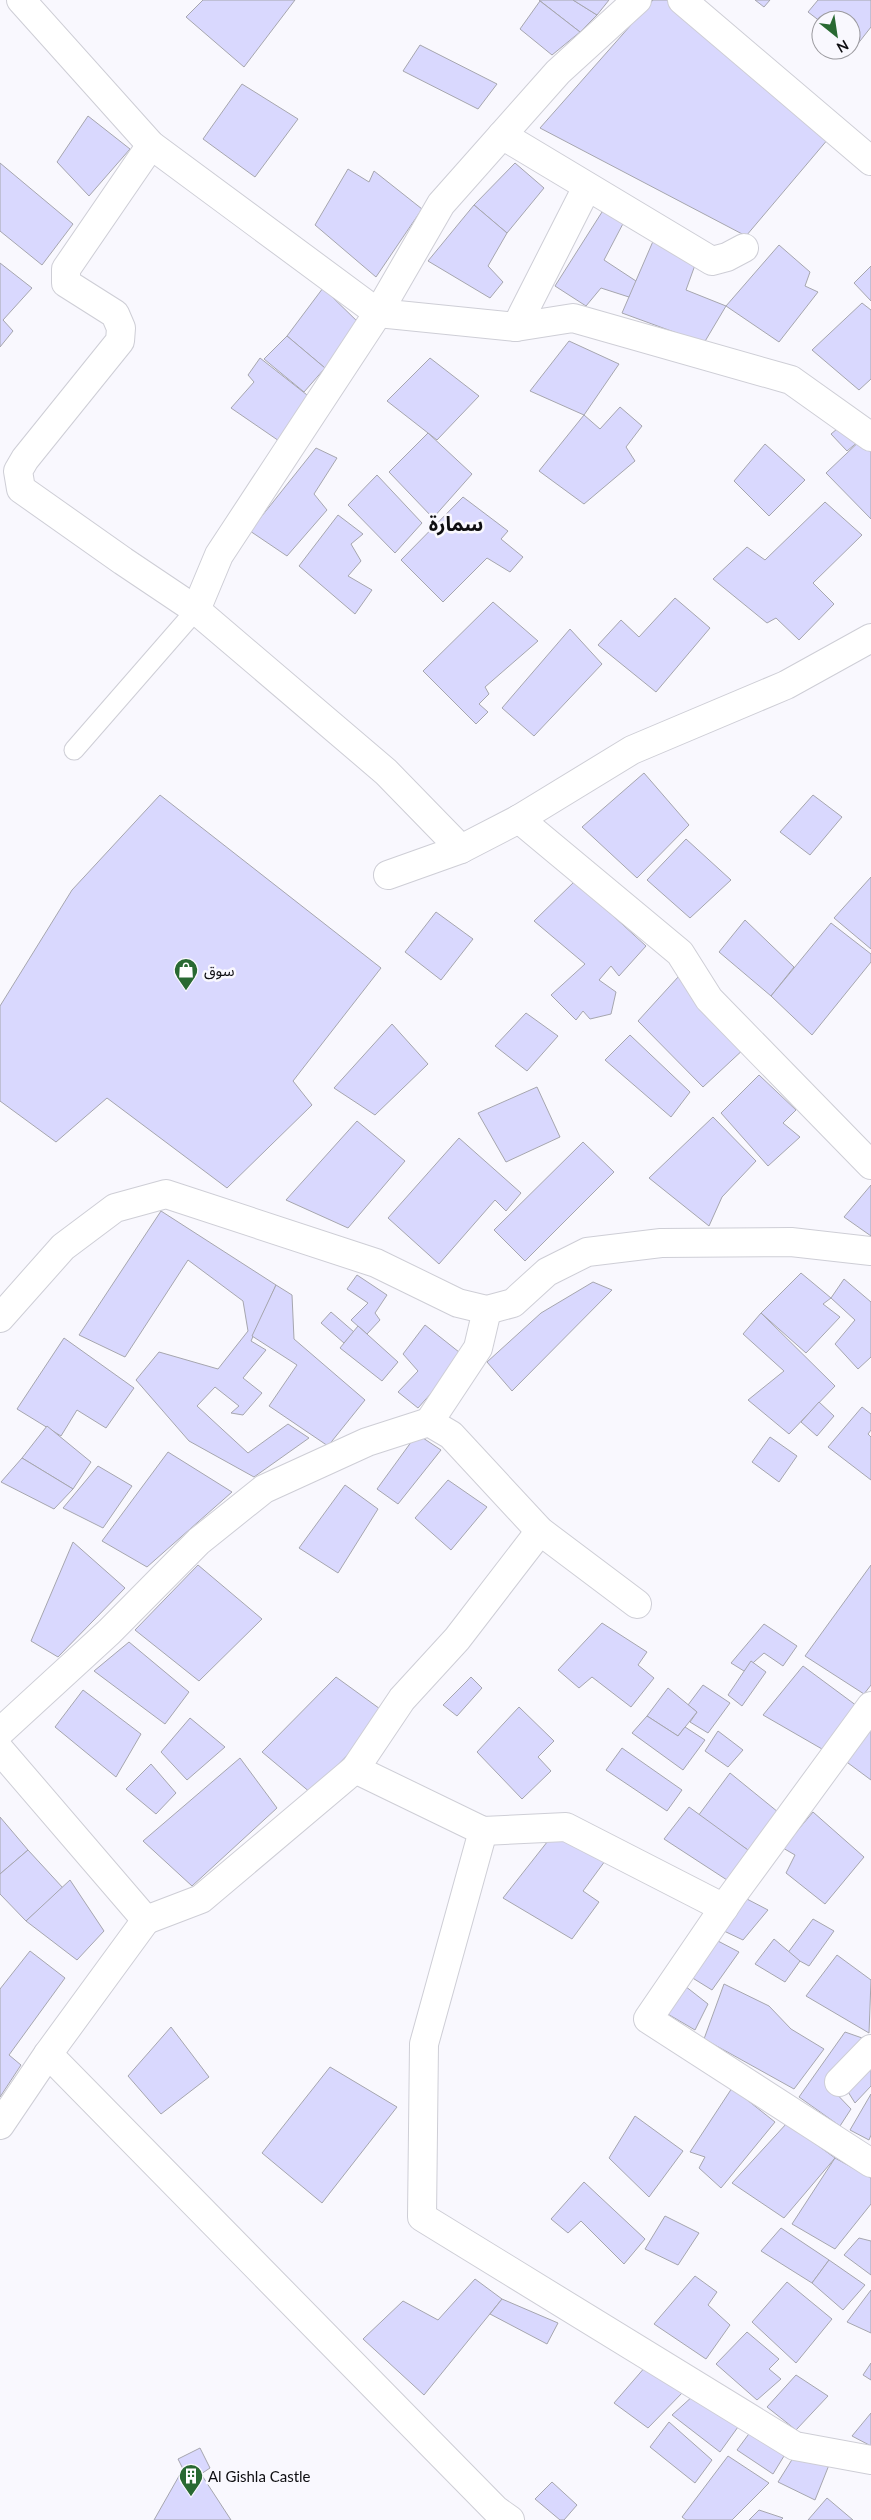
<svg xmlns="http://www.w3.org/2000/svg" width="871" height="2520" font-family="Lato,'Noto Sans Arabic',sans-serif">
  <style>
    .building { fill: #d9d8fe; stroke: #a6a6ae }
    .lines { fill: none; stroke-linecap: round; stroke-linejoin: round }
    .service-casing { stroke: #ceced6; stroke-width: 21 }
    .minor-casing { stroke: #ceced6; stroke-width: 30 }
    .service { stroke: #fff; stroke-width: 19 }
    .minor { stroke: #fff; stroke-width: 28 }
    .labels { text-anchor: middle; dominant-baseline: central; stroke-width: 5; stroke-linejoin: round; paint-order: stroke }
    .poi-label { font-size: 15px; fill: #0e0e11; stroke: #f9f8fe; text-anchor: start }
    .district-label { font-size: 20px; font-weight: bold; fill: #0e0e11; stroke: #f9f8fe }
  </style>
  <rect width="100%" height="100%" fill="#f9f8fe"/>
  <g class="building">
    <path d="M203 0H295L244 67 186 17Z"/>
    <path d="M539 0H573L597 15 580 32Z"/>
    <path d="M573 0H609L597 15Z"/>
    <path d="M653 0H675L834 132 746 236 540 128Z"/>
    <path d="M755 0H770L764 7Z"/>
    <path d="M818 0H871V27L853 50 851 48V20H821V22L808 12Z"/>
    <path d="M540 1 580 32 552 55 520 29Z"/>
    <path d="M420 45 497 84 478 109 403 71Z"/>
    <path d="M242 84 298 119 255 177 203 139Z"/>
    <path d="M88 116 130 149 89 196 57 162Z"/>
    <path d="M0 163 73 224 42 265 0 231Z"/>
    <path d="M515 163 544 188 507 233 474 205Z"/>
    <path d="M348 169 369 182 374 171 422 209 376 277 315 225Z"/>
    <path d="M474 205 507 233 488 266 503 282 490 298 428 261Z"/>
    <path d="M602 212 627 216 604 260 639 283 632 298 601 288 586 306 555 286Z"/>
    <path d="M654 239 699 254 686 290 726 306 704 343 622 313Z"/>
    <path d="M779 245 810 272 805 286 818 292 779 342 726 306Z"/>
    <path d="M0 263 32 288 3 320 13 331 0 347Z"/>
    <path d="M871 266V301L854 283Z"/>
    <path d="M323 288 361 325 325 368 287 336Z"/>
    <path d="M862 303 871 310V379L859 390 812 350Z"/>
    <path d="M287 336 325 368 304 392 264 359Z"/>
    <path d="M569 341 619 364 584 415 530 391Z"/>
    <path d="M260 358 316 402 282 443 231 408 254 382 248 375Z"/>
    <path d="M430 358 479 396 437 440 387 401Z"/>
    <path d="M620 407 642 426 626 447 635 461 584 504 539 471 584 415 600 429Z"/>
    <path d="M843 424 859 441 847 451 831 434Z"/>
    <path d="M428 433 472 474 433 518 389 472Z"/>
    <path d="M865 436 871 442V519L826 473Z"/>
    <path d="M765 444 805 480 769 516 734 481Z"/>
    <path d="M316 448 337 458 314 494 327 510 287 556 250 531Z"/>
    <path d="M377 475 422 523 395 553 348 505Z"/>
    <path d="M463 497 508 531 501 539 523 557 510 572 487 558 443 602 401 560Z"/>
    <path d="M825 502 862 535 813 583 834 604 799 640 776 618 767 623 713 579 747 547 765 560Z"/>
    <path d="M338 515 363 534 351 544 361 561 348 576 372 590 355 614 299 566Z"/>
    <path d="M675 598 710 628 656 692 598 645 621 620 639 637Z"/>
    <path d="M493 602 538 641 485 687 489 694 479 704 488 712 476 724 423 671Z"/>
    <path d="M570 629 602 664 534 736 502 708Z"/>
    <path d="M644 773 689 825 637 878 582 827Z"/>
    <path d="M160 795 381 968 293 1081 312 1105 227 1188 107 1098 56 1142 0 1101V1006L72 890Z"/>
    <path d="M813 795 842 817 810 855 780 832Z"/>
    <path d="M686 839 731 880 690 918 647 880Z"/>
    <path d="M871 877V949L834 918Z"/>
    <path d="M575 881 646 946 619 976 611 966 599 980 616 992 611 1014 590 1019 583 1011 576 1020 551 995 585 964 534 921Z"/>
    <path d="M436 912 473 939 441 980 405 952Z"/>
    <path d="M745 920 794 967 771 996 719 952Z"/>
    <path d="M831 923 871 954V962L812 1035 771 996Z"/>
    <path d="M679 976 746 1047 703 1087 638 1021Z"/>
    <path d="M526 1013 558 1036 527 1071 495 1046Z"/>
    <path d="M392 1024 428 1064 375 1115 334 1088Z"/>
    <path d="M630 1035 690 1092 671 1117 605 1060Z"/>
    <path d="M759 1075 796 1110 783 1123 800 1137 768 1166 721 1113Z"/>
    <path d="M537 1087 560 1137 506 1162 478 1113Z"/>
    <path d="M713 1117 756 1161 722 1197 709 1226 649 1178Z"/>
    <path d="M357 1121 405 1161 348 1228 286 1200Z"/>
    <path d="M459 1138 521 1193 506 1211 495 1200 439 1264 388 1218Z"/>
    <path d="M583 1142 614 1172 525 1261 494 1230Z"/>
    <path d="M871 1185V1236L844 1217Z"/>
    <path d="M161 1211 276 1285 251 1341 266 1350 243 1378 262 1393 243 1415 231 1413 239 1406 215 1387 197 1406 248 1453 288 1424 309 1438 254 1477 189 1441 136 1380 159 1352 218 1369 248 1331 243 1301 188 1260 125 1357 79 1335Z"/>
    <path d="M801 1273 831 1298 823 1304 840 1317 806 1353 761 1313Z"/>
    <path d="M357 1275 387 1295 375 1313 380 1320 367 1334 351 1320 368 1303 347 1289Z"/>
    <path d="M844 1279 871 1302V1357L858 1369 835 1344 855 1320 831 1298Z"/>
    <path d="M593 1282 612 1290 512 1391 487 1362 541 1313Z"/>
    <path d="M276 1285 292 1295 294 1339 365 1400 328 1446 269 1406 297 1365 252 1336Z"/>
    <path d="M331 1312 354 1332 344 1343 321 1323Z"/>
    <path d="M761 1313 835 1386 789 1434 748 1400 784 1371 743 1334Z"/>
    <path d="M425 1325 464 1356 418 1408 398 1392 418 1371 403 1354Z"/>
    <path d="M358 1326 398 1362 382 1381 340 1348Z"/>
    <path d="M64 1338 134 1388 106 1428 77 1410 61 1436 17 1409Z"/>
    <path d="M819 1402 834 1416 817 1436 801 1422Z"/>
    <path d="M862 1407 871 1414V1430L868 1434 871 1437V1480L828 1447Z"/>
    <path d="M47 1426 91 1462 73 1489 22 1458Z"/>
    <path d="M417 1434 441 1450 398 1504 377 1489Z"/>
    <path d="M770 1437 797 1456 779 1482 752 1462Z"/>
    <path d="M168 1452 232 1492 147 1567 102 1541Z"/>
    <path d="M22 1458 73 1489 54 1509 1 1482Z"/>
    <path d="M98 1466 132 1486 103 1528 63 1508Z"/>
    <path d="M448 1480 487 1507 451 1550 415 1518Z"/>
    <path d="M345 1485 378 1509 338 1573 299 1548Z"/>
    <path d="M73 1542 125 1588 58 1657 31 1641Z"/>
    <path d="M198 1565 262 1619 199 1681 135 1630Z"/>
    <path d="M871 1565V1685L864 1694 805 1656Z"/>
    <path d="M602 1623 647 1652 638 1665 654 1678 631 1707 592 1677 579 1688 558 1670Z"/>
    <path d="M764 1624 797 1646 783 1666 764 1653 744 1671 731 1663Z"/>
    <path d="M129 1642 189 1692 165 1724 94 1671Z"/>
    <path d="M751 1661 766 1672 742 1706 728 1695Z"/>
    <path d="M803 1666 857 1706 822 1749 763 1715Z"/>
    <path d="M336 1677 387 1714 311 1793 262 1752Z"/>
    <path d="M471 1677 482 1688 457 1716 443 1705Z"/>
    <path d="M703 1685 730 1703 708 1733 690 1722 697 1712 688 1705Z"/>
    <path d="M668 1688 697 1712 678 1736 647 1716Z"/>
    <path d="M83 1690 141 1734 116 1777 55 1727Z"/>
    <path d="M519 1707 554 1741 538 1757 551 1771 522 1799 477 1752Z"/>
    <path d="M647 1716 678 1736 685 1727 705 1740 683 1770 632 1733Z"/>
    <path d="M190 1718 225 1747 187 1780 161 1752Z"/>
    <path d="M871 1722V1780L844 1760Z"/>
    <path d="M718 1731 743 1750 728 1767 705 1751Z"/>
    <path d="M622 1748 682 1790 667 1811 606 1770Z"/>
    <path d="M240 1758 277 1808 192 1886 143 1841Z"/>
    <path d="M151 1764 176 1793 156 1814 126 1789Z"/>
    <path d="M730 1773 778 1812 748 1850 698 1816Z"/>
    <path d="M689 1807 748 1850 727 1880 664 1839Z"/>
    <path d="M813 1812 864 1857 825 1904 786 1873 795 1855 783 1848Z"/>
    <path d="M0 1817 28 1850 0 1874Z"/>
    <path d="M555 1832 605 1861 583 1891 599 1902 572 1939 503 1898Z"/>
    <path d="M28 1850 63 1888 26 1921 0 1894V1874Z"/>
    <path d="M70 1880 104 1931 77 1960 26 1921Z"/>
    <path d="M745 1898 768 1910 743 1940 724 1931Z"/>
    <path d="M813 1919 834 1931 809 1966 787 1954Z"/>
    <path d="M774 1939 800 1961 785 1982 755 1964Z"/>
    <path d="M716 1940 739 1952 712 1990 691 1977Z"/>
    <path d="M30 1951 65 1978 9 2055 21 2065 0 2097V1989Z"/>
    <path d="M837 1955 871 1980 869 2033 806 1996Z"/>
    <path d="M724 1984 769 2006 791 2029 824 2049 794 2089 704 2039Z"/>
    <path d="M685 1986 708 2004 695 2030 666 2013Z"/>
    <path d="M171 2027 209 2077 161 2114 128 2076Z"/>
    <path d="M845 2032 865 2039 828 2085 851 2109 840 2126 799 2097Z"/>
    <path d="M871 2065V2086L855 2103 845 2087Z"/>
    <path d="M330 2067 397 2107 322 2203 262 2153Z"/>
    <path d="M732 2088 775 2122 721 2188 699 2168 705 2157 690 2152Z"/>
    <path d="M871 2094V2135L869 2140 850 2130Z"/>
    <path d="M635 2116 683 2151 649 2197 609 2158Z"/>
    <path d="M787 2123 835 2158 784 2218 732 2183Z"/>
    <path d="M835 2158 871 2178V2204L835 2249 792 2224Z"/>
    <path d="M584 2182 645 2239 624 2264 581 2221 568 2233 551 2219Z"/>
    <path d="M665 2216 699 2233 678 2265 645 2249Z"/>
    <path d="M781 2228 829 2260 812 2283 761 2251Z"/>
    <path d="M859 2238 871 2241V2275L844 2255Z"/>
    <path d="M829 2260 865 2285 843 2310 812 2283Z"/>
    <path d="M695 2276 717 2292 708 2305 730 2325 706 2359 654 2324Z"/>
    <path d="M475 2279 502 2299 424 2395 363 2339 403 2301 438 2320Z"/>
    <path d="M787 2282 832 2319 796 2363 752 2322Z"/>
    <path d="M871 2290V2333L847 2322Z"/>
    <path d="M502 2299 558 2323 547 2344 490 2314Z"/>
    <path d="M747 2332 779 2359 769 2369 781 2379 757 2400 716 2364Z"/>
    <path d="M871 2363V2380L863 2375Z"/>
    <path d="M646 2366 684 2391 648 2428 614 2403Z"/>
    <path d="M796 2375 828 2396 796 2430 767 2407Z"/>
    <path d="M694 2395 738 2427 720 2452 672 2415Z"/>
    <path d="M871 2413V2446L852 2436Z"/>
    <path d="M669 2422 712 2460 695 2483 650 2447Z"/>
    <path d="M751 2431 784 2456 773 2474 737 2450Z"/>
    <path d="M200 2448 210 2468 201 2474 231 2520H154L183 2469 178 2459Z"/>
    <path d="M728 2456 769 2483 732 2520H686L682 2517Z"/>
    <path d="M793 2458 829 2465 815 2500 778 2482Z"/>
    <path d="M552 2482 577 2505 564 2520H560L535 2499Z"/>
    <path d="M827 2498 853 2520H808Z"/>
    <path d="M759 2510 783 2518 781 2520H749Z"/>
  </g>
  <g class="lines">
    <g class="service-casing">
      <path id="service" d="M74 750 196 610"/>
    </g>
    <g class="minor-casing">
      <g id="minor">
        <path d="M21 0 151 145 378 313 516 327 573 318 791 380 871 437"/>
        <path d="M682 0 871 161"/>
        <path d="M502 135 712 261 727 257 744 248"/>
        <path d="M151 145 66 269V283L115 314 121 328 120 341 25 459 18 471 21 489 123 561 196 610"/>
        <path d="M516 327 587 187"/>
        <path d="M519 819 680 953 709 999 871 1165"/>
        <path d="M461 849 386 772 196 610 219 555 378 313 441 204 558 72 637 0"/>
        <path d="M388 875 461 849 519 819 632 750 786 685 871 638"/>
        <path d="M0 1318 63 1247 115 1208 166 1194 376 1263 458 1303 487 1310 513 1303 547 1272 587 1252 661 1243 791 1242 871 1251"/>
        <path d="M429 1422 478 1348 487 1310"/>
        <path d="M871 1706 732 1896 648 2019 871 2163"/>
        <path d="M0 1732 109 1632 199 1541 264 1489 367 1442 429 1422 451 1435 540 1531 637 1604"/>
        <path d="M0 1750 146 1920 48 2054 0 2125"/>
        <path d="M355 1769 483 1831 566 1827 724 1908"/>
        <path d="M483 1831 424 2044 422 2217 795 2446 871 2460"/>
        <path d="M146 1920 201 1899 355 1769 402 1699 457 1639 540 1531"/>
        <path d="M48 2054 496 2510 510 2520"/>
        <path d="M839 2082 871 2049"/>
      </g>
    </g>
    <use href="#service" class="service"/>
    <use href="#minor" class="minor"/>
  </g>
  <defs>
    <g id="shop-pin" transform="scale(1.25)"><path d="M0 17L-7.5 6A9.5 9.5 0 1 1 7.5 6Z" fill="#296932" stroke="#f9f8fe"/><path d="M-5-2.5h2.3a2.7 3.5 0 0 1 5.4 0H5L5.5 6h-11ZM-1.5-2.5h3a1.5 2.3 0 0 0-3 0Z" fill="#fff"/></g>
    <g id="building-pin" transform="scale(1.25)"><path d="M0 17L-7.5 6A9.5 9.5 0 1 1 7.5 6Z" fill="#296932" stroke="#f9f8fe"/><path d="M-4-6H4V6H1V3H-1V6H-4ZM-2.5-4.3h1.7v1.8h-1.7ZM.8-4.3h1.7v1.8H.8ZM-2.5-1h1.7V.8h-1.7ZM.8-1h1.7V.8H.8Z" fill="#fff"/></g>
  </defs>
  <g fill-rule="evenodd">
    <use href="#shop-pin" x="186" y="970"/>
    <use href="#building-pin" x="191" y="2476"/>
  </g>
  <g class="labels">
    <g class="poi-label">
      <text x="204" y="970">سوق</text>
      <text x="208" y="2476">Al Gishla Castle</text>
    </g>
    <g class="district-label">
      <text x="456" y="523">سمارة</text>
    </g>
  </g>
  <g transform="translate(836 35) rotate(150)"><circle r="24" fill="#f9f8fe" stroke="#9b9a9f"/>
  <path d="M0-4L9 19L0 12L-9 19Z" fill="#296932"/>
  <text y="-8" font-size="14" font-weight="bold" text-anchor="middle" fill="#0e0e11">N</text>
  </g>
</svg>
